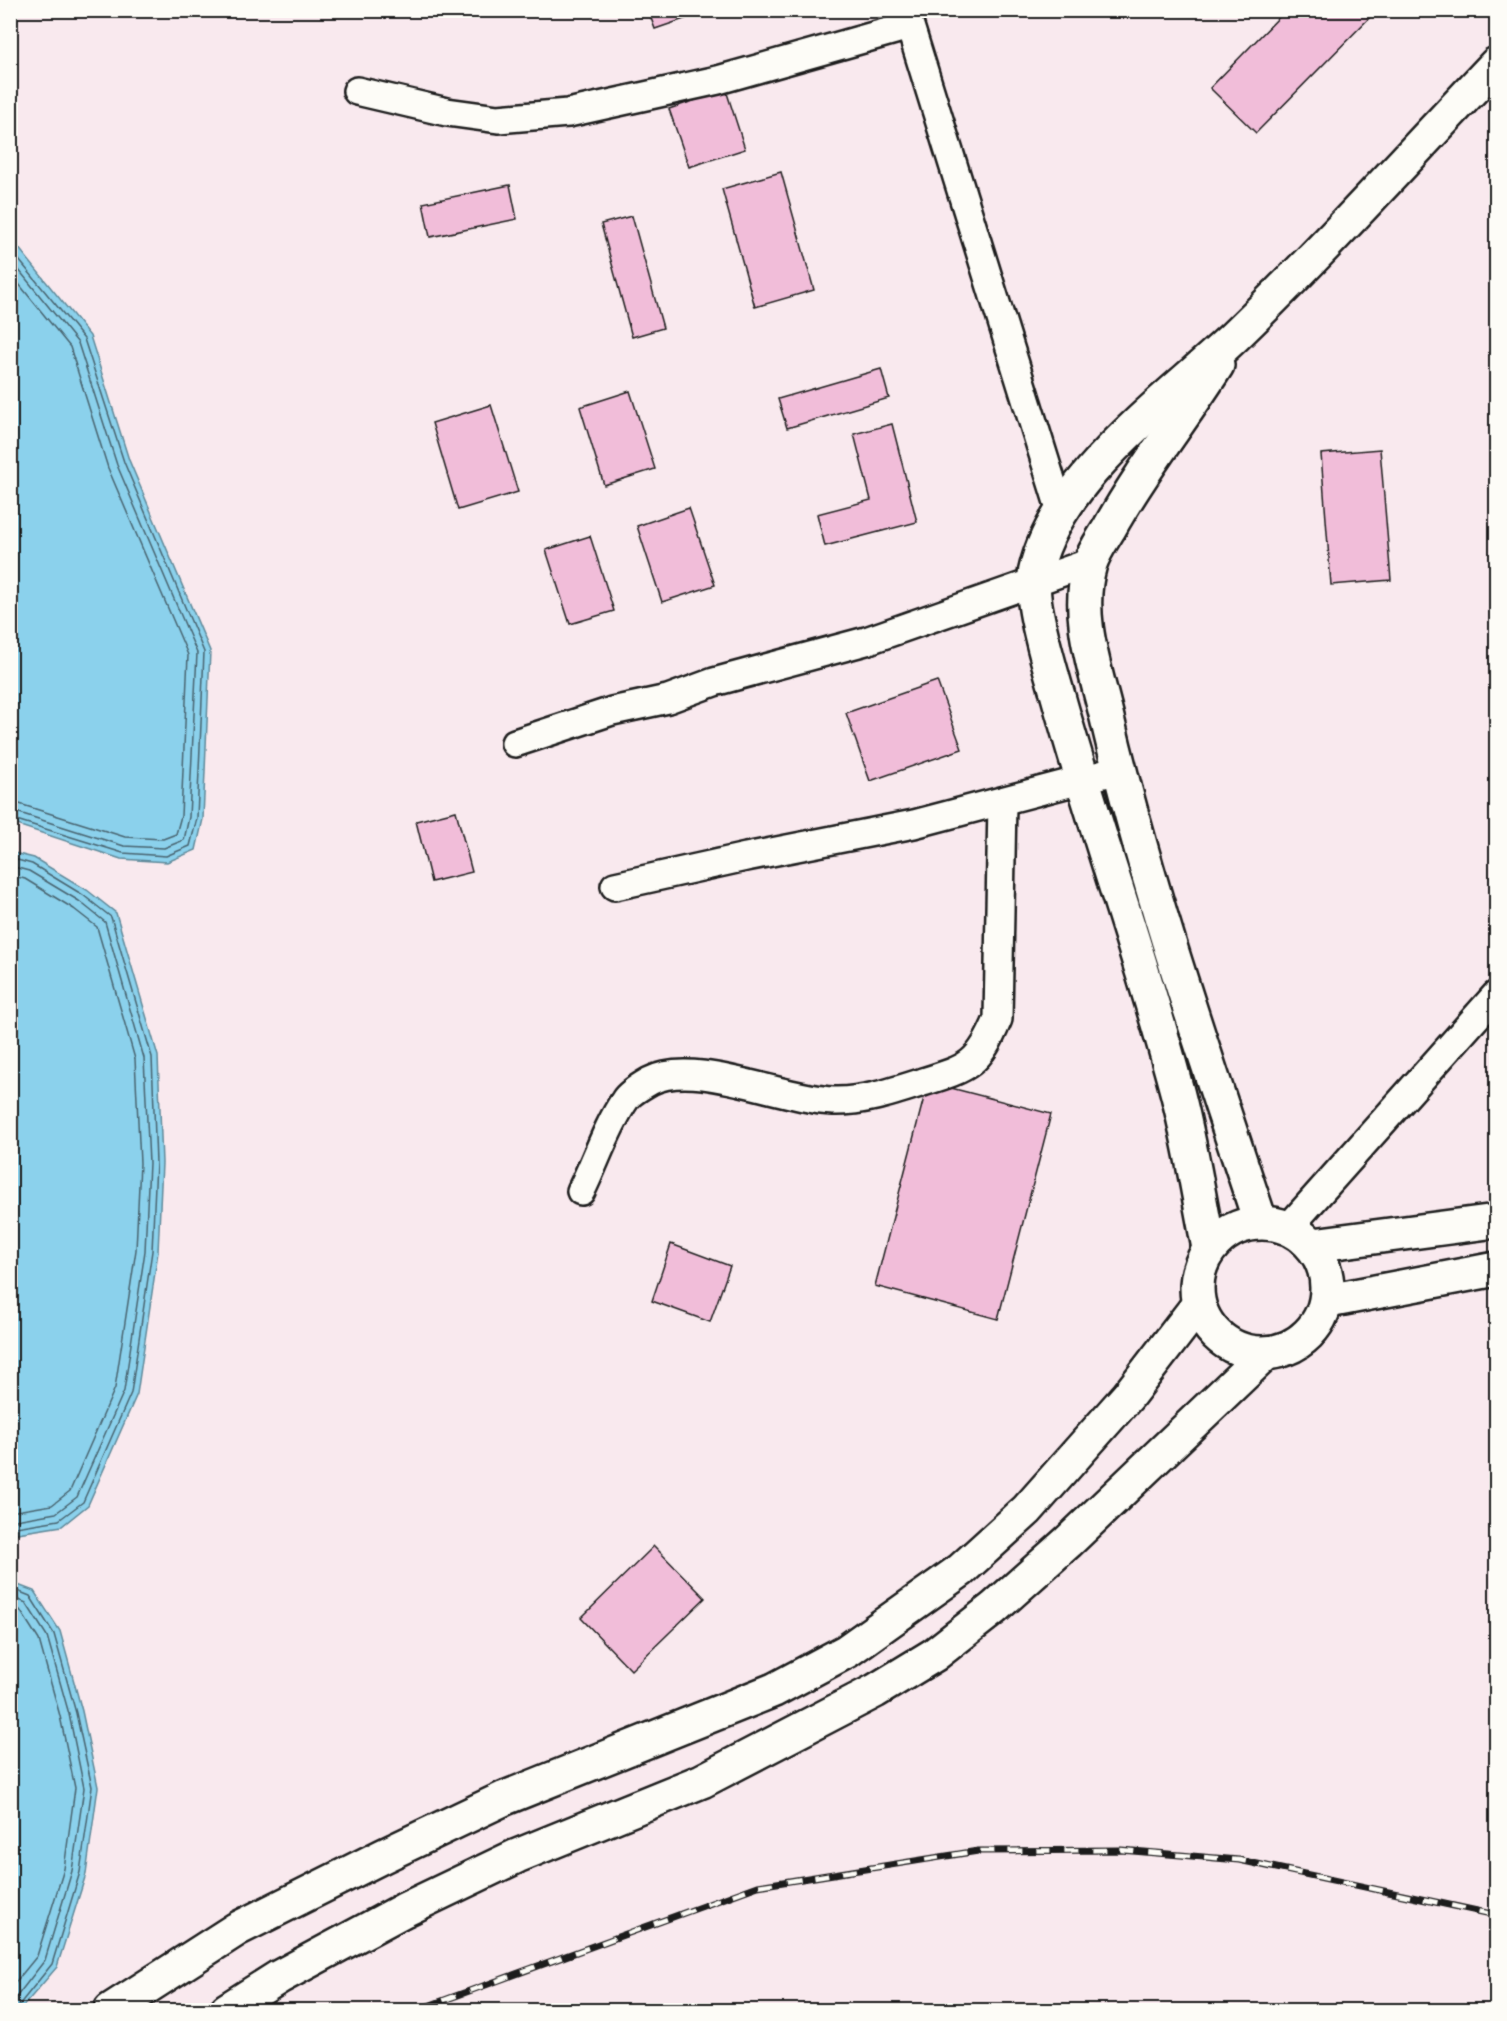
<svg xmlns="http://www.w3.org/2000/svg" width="1507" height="2021" font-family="Mali,sans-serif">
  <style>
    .water { fill: #8bd1ec; stroke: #5f8999; stroke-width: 1.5 }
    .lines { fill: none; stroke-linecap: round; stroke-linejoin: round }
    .shore { stroke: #48646f; stroke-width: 1.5 }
    .building { fill: #f1bdd9; stroke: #1c1c1c; stroke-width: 1.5 }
    .minor-casing { stroke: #1c1c1c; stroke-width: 32 }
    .primary-casing { stroke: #1c1c1c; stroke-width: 38 }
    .minor { stroke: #fdfcf7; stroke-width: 27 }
    .primary { stroke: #fdfcf7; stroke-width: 33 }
    .rail-casing { stroke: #1c1c1c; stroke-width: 7 }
    .rail { stroke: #fdfcf7; stroke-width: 4.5; stroke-dasharray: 14; stroke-linecap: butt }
  </style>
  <rect width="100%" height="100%" fill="#f9e9ee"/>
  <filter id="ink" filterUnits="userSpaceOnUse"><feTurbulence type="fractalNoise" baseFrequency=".0167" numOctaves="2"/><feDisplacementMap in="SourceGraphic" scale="12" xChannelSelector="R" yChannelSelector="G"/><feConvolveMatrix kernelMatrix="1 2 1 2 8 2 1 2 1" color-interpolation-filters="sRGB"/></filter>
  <g filter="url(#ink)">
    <g class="water">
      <path d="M11 242 18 247 90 336 129 460 210 651 203 819 196 850 167 862 121 859 11 823Z"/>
      <path d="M10 852 34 858 87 890 116 913 158 1056 162 1163 158 1252 137 1394 88 1505 62 1526 11 1534Z"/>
      <path d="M10 1582 34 1591 60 1631 82 1711 98 1787 86 1874 57 1967 20 2010H10Z"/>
    </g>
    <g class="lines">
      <g class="shore">
        <path d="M10 249 84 339 124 462 204 652 197 818 190 846 166 856 123 853 10 818"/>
        <path d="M10 259 78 343 117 465 197 653 189 817 184 840 164 848 124 846 10 810"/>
        <path d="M10 273 70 347 108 468 188 655 181 816 176 834 163 839 125 837 10 801"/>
        <path d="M10 858 32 864 83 895 111 917 152 1057 156 1163 152 1251 131 1393 83 1502 59 1520 10 1528"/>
        <path d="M10 866 29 871 79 901 105 922 144 1058 149 1163 145 1251 124 1391 77 1497 56 1513 10 1521"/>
        <path d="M10 875 25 879 74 909 97 927 135 1059 140 1163 136 1250 115 1388 70 1491 52 1505 10 1512"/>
        <path d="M10 1588 30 1596 54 1634 76 1713 92 1787 80 1872 52 1964 19 2005 18 2010"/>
        <path d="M10 1596 26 1603 47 1636 69 1714 84 1788 72 1871 45 1960 10 2005"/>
        <path d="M10 1606 20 1610 39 1640 60 1716 75 1788 64 1869 37 1956 10 1989"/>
      </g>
    </g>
    <g class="building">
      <path d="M648 10H695L696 15 655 29Z"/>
      <path d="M1286 10H1377L1256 133 1210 88Z"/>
      <path d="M726 90 745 149 689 167 669 109Z"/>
      <path d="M781 172 814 290 755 307 722 189Z"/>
      <path d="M510 185 517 219 430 237 423 203Z"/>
      <path d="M632 216 663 328 632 337 601 224Z"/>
      <path d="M881 369 889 398 787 428 778 399Z"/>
      <path d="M630 391 655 469 604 485 580 407Z"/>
      <path d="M491 405 518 492 458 510 432 423Z"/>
      <path d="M892 424 917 522 825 546 817 514 871 500 854 434Z"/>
      <path d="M1380 449 1391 580 1331 585 1321 454Z"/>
      <path d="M689 508 715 585 662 602 637 526Z"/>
      <path d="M590 536 614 611 570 624 546 550Z"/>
      <path d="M937 681 962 749 870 781 846 713Z"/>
      <path d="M456 811 472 872 431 882 416 821Z"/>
      <path d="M928 1082 1051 1114 998 1319 875 1286Z"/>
      <path d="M671 1244 730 1266 710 1322 652 1301Z"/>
      <path d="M654 1546 705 1598 631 1670 581 1618Z"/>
    </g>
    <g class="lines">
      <g class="minor-casing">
        <g id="minor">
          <path d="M905 10 1061 512"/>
          <path d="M357 91 447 112 498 119 568 113 718 80 909 26"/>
          <path d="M515 743 612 711 668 699 714 682 866 641 1091 562"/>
          <path d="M615 886 746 857 914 824 1119 770"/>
          <path d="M581 1191C595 1163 607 1126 625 1100 629 1093 643 1085 650 1081 695 1058 782 1099 833 1101 863 1102 895 1091 923 1082 968 1068 979 1065 998 1019L1002 802"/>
          <path d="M1289 1227 1496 995"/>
        </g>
      </g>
      <g class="primary-casing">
        <g id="primary">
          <path d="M1217 365C1182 420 1141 471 1110 527 1103 539 1094 551 1090 564 1075 614 1095 668 1107 718 1147 888 1205 1055 1260 1221"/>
          <circle cx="1262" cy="1288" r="65"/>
          <path d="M1313 1245 1496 1221"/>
          <path d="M1209 1248C1198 1194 1190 1137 1175 1084 1140 953 1094 826 1058 696 1051 672 1030 602 1034 580 1049 483 1168 400 1235 336 1325 249 1410 155 1496 64"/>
          <path d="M1328 1301 1496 1269"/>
          <path d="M111 2010 237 1929 383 1856 505 1798 774 1690 847 1651 961 1570 1027 1510 1128 1396 1198 1305"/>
          <path d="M227 2010 279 1977 404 1910 517 1856 702 1781 875 1691 934 1655 994 1608 1068 1542 1265 1354"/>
        </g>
      </g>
      <use href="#minor" class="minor"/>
      <use href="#primary" class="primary"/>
      <g class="rail-casing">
        <path id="rail" d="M417 2010 758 1886 978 1851 1121 1850 1239 1860 1496 1915"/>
      </g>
      <use href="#rail" class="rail"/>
    </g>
  </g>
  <rect width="1507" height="2021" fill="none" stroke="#fdfcf7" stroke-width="36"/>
  <rect x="18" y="18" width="1471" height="1985" fill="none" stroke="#1c1c1c" stroke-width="2" filter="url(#ink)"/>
</svg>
